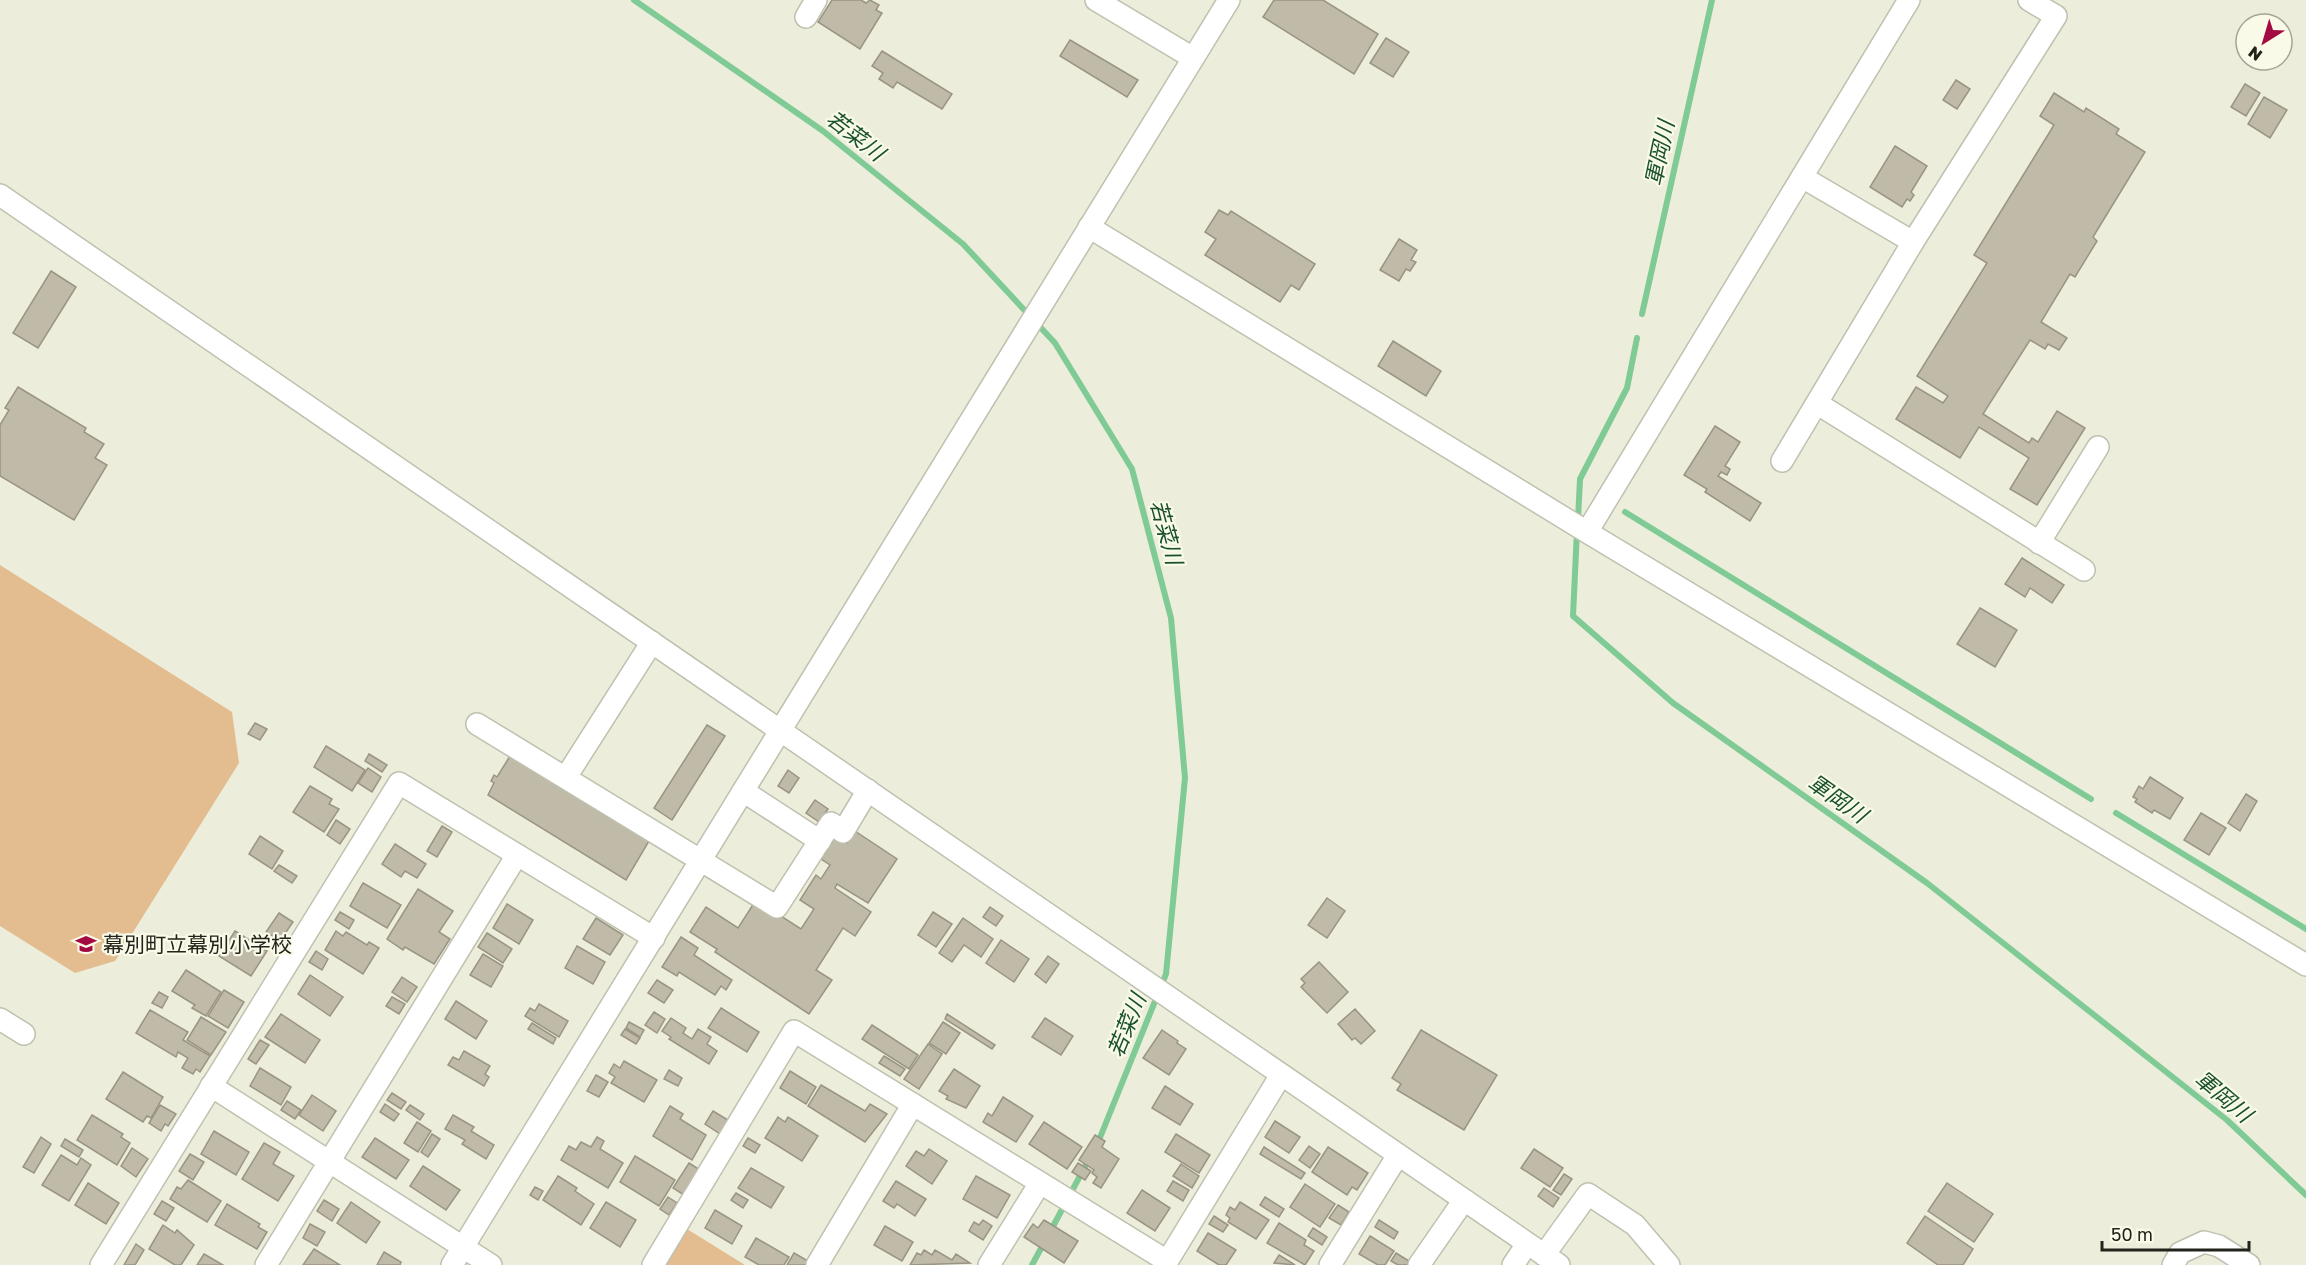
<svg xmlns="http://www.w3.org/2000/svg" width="2306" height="1265" font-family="'Golos Text','Noto Sans JP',sans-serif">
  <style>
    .green { fill: #e3bc8f }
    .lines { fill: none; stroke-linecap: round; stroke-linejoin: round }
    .stream { stroke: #7fca95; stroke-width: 6 }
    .building { fill: #c0baa8; stroke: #9a9483; stroke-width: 1.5 }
    .minor-casing { stroke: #bfc1af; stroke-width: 24 }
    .minor { stroke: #fff; stroke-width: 21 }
    .labels { text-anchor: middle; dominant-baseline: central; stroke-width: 4.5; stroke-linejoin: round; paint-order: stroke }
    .poi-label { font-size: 21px; fill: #23231c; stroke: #f9fbe8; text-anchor: start }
    .water-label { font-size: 22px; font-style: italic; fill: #19502d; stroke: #f9fbe8 }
  </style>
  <rect width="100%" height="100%" fill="#eceedb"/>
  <g class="green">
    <path d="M0 565 232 712 239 763 115 961 75 973 0 926Z"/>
    <path d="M687 1229 745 1265H665Z"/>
  </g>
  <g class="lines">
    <g class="stream">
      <path d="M634 0 823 131 963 244 1055 343 1132 469 1171 618 1185 778 1166 974 1097 1145"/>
      <path d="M1642 314 1712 0"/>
      <path d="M1625 512 2091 799"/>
      <path d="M1578 520 1580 479 1627 388 1637 338"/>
      <path d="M1577 530 1573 616 1673 703 1927 883 2227 1120 2306 1195"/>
      <path d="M2116 813 2306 929"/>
      <path d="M1050 1232 1089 1159"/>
      <path d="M1032 1265 1045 1241"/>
    </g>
  </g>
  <g class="building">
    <path d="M832 0H861L866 3 870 0 879 5 876 10 882 13 860 49 818 22Z"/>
    <path d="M1274 0H1323L1378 34 1354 74 1263 17Z"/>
    <path d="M1386 38 1409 52 1393 77 1370 63Z"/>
    <path d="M1070 40 1138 80 1127 97 1060 56Z"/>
    <path d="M882 51 952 94 942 109 897 82 893 88 879 79 883 73 872 66Z"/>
    <path d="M1956 80 1970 89 1957 109 1943 100Z"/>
    <path d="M2245 84 2260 93 2246 116 2231 107Z"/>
    <path d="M2054 93 2084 112 2086 108 2119 129 2116 134 2145 152 2093 237 2097 241 2075 277 2070 274 2041 322 2067 338 2059 350 2048 344 2045 349 2030 340 1983 414 2029 443 2032 438 2038 442 2057 411 2085 428 2037 505 2010 489 2029 458 1979 427 1960 458 1896 419 1916 387 1943 403 1948 396 1917 376 1987 263 1974 255 2054 125 2040 116Z"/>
    <path d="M2264 97 2287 110 2270 138 2248 124Z"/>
    <path d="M1895 146 1927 166 1911 192 1914 195 1910 201 1907 199 1902 207 1870 187Z"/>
    <path d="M1219 210 1228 215 1231 211 1315 264 1299 290 1291 285 1280 302 1205 255 1216 239 1205 232Z"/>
    <path d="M1399 239 1417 250 1411 260 1416 262 1410 271 1406 269 1399 281 1380 270Z"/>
    <path d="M51 271 76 287 38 348 13 333Z"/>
    <path d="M1393 341 1441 371 1426 396 1378 366Z"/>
    <path d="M18 387 86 428 84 432 104 444 95 458 107 465 74 520 0 476V425L9 410 5 408Z"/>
    <path d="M1715 426 1740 442 1725 466 1730 469 1727 475 1721 472 1718 476 1761 503 1750 521 1705 492 1707 489 1684 475Z"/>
    <path d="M2022 558 2064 585 2052 603 2030 588 2025 597 2005 584Z"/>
    <path d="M1980 608 2017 630 1995 667 1957 644Z"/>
    <path d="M255 723 267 729 260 740 248 734Z"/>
    <path d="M707 725 725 736 672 820 654 808Z"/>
    <path d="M326 746 365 770 352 791 314 767Z"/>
    <path d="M369 754 387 765 382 772 365 761Z"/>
    <path d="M510 756 649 841 626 880 488 795 494 783 491 781 494 775 497 777Z"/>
    <path d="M368 768 381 777 372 792 358 783Z"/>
    <path d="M788 770 799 778 789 793 778 786Z"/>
    <path d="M2150 777 2183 798 2170 819 2154 810 2152 813 2135 802 2137 799 2133 797 2139 786 2143 789Z"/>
    <path d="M310 786 332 799 329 804 339 809 324 832 293 812Z"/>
    <path d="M2246 794 2257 801 2240 831 2228 823Z"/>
    <path d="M815 800 828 809 819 822 806 813Z"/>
    <path d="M2201 813 2226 828 2209 855 2184 840Z"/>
    <path d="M336 820 350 829 340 844 327 835Z"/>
    <path d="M442 826 452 832 437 857 427 851Z"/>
    <path d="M855 831 897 859 868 903 837 884 835 888 871 912 855 936 843 928 816 970 832 980 809 1014 715 952 717 949 690 932 706 907 738 928 756 900 801 929 814 909 800 900 816 875 821 879 830 865 821 859 836 836 847 843Z"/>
    <path d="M260 836 283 851 272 869 249 854Z"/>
    <path d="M395 844 426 864 417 878 405 871 401 877 382 864Z"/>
    <path d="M279 865 297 876 292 883 274 871Z"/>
    <path d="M363 883 401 905 387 928 350 906Z"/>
    <path d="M418 889 453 911 439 932 450 939 434 964 405 947 403 950 387 939Z"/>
    <path d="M1327 898 1345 911 1327 938 1308 925Z"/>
    <path d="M507 904 533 920 519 944 493 928Z"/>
    <path d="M990 907 1003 916 996 926 983 917Z"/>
    <path d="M340 912 354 920 349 929 335 920Z"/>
    <path d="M933 912 952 924 936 947 918 935Z"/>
    <path d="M279 913 293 922 280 941 266 932Z"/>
    <path d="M596 918 623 935 610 955 583 939Z"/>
    <path d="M963 918 993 939 981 957 964 945 952 962 939 953Z"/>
    <path d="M235 931 267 951 251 976 219 956Z"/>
    <path d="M336 931 343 936 346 932 367 945 369 942 379 948 363 974 325 950Z"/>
    <path d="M487 933 512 949 503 963 478 947Z"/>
    <path d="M681 937 698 948 694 955 732 980 726 990 721 986 715 995 679 972 677 976 662 967Z"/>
    <path d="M1001 940 1029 959 1014 982 986 963Z"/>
    <path d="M212 941 221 947 216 955 207 948Z"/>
    <path d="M577 946 605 962 593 984 565 968Z"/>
    <path d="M316 951 328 959 322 970 309 962Z"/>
    <path d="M483 954 503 966 491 987 470 975Z"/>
    <path d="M1048 956 1059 964 1046 983 1035 974Z"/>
    <path d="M1319 962 1348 992 1327 1013 1301 987 1305 983 1301 979Z"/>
    <path d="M186 970 221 992 206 1016 192 1008 195 1005 172 991Z"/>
    <path d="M310 975 343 997 330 1016 298 994Z"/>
    <path d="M402 977 417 987 407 1002 392 992Z"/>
    <path d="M657 980 673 990 664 1003 648 993Z"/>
    <path d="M224 990 244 1002 228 1028 208 1016Z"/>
    <path d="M159 992 168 997 162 1008 152 1003Z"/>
    <path d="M392 997 405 1004 399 1014 386 1006Z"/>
    <path d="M456 1001 487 1021 476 1039 445 1019Z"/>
    <path d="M539 1004 568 1021 559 1037 525 1016 530 1008 535 1011Z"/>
    <path d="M721 1008 759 1032 747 1052 708 1028Z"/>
    <path d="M1355 1009 1375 1031 1361 1044 1355 1038 1352 1040 1338 1024Z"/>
    <path d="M150 1010 188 1032 183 1040 210 1056 200 1072 196 1069 193 1074 182 1068 188 1058 178 1052 176 1057 136 1033Z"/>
    <path d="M654 1012 665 1019 657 1033 645 1025Z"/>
    <path d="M281 1014 320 1040 305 1063 265 1037Z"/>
    <path d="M947 1014 995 1045 992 1049 945 1019Z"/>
    <path d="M201 1017 226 1032 211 1055 187 1040Z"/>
    <path d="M671 1018 686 1028 683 1033 692 1039 698 1029 711 1037 707 1044 717 1051 709 1064 669 1039 671 1037 662 1031Z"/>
    <path d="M1045 1018 1073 1036 1061 1055 1032 1037Z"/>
    <path d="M629 1022 644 1030 640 1037 626 1028Z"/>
    <path d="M943 1022 960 1033 946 1054 929 1043Z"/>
    <path d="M532 1023 556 1038 553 1044 528 1029Z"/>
    <path d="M872 1025 918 1055 909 1069 862 1039Z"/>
    <path d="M625 1029 640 1038 636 1044 621 1035Z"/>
    <path d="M1162 1030 1178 1041 1177 1043 1186 1049 1169 1075 1143 1058Z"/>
    <path d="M1421 1030 1497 1075 1464 1130 1397 1090 1401 1084 1392 1078Z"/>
    <path d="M260 1040 269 1045 256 1064 248 1059Z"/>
    <path d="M928 1044 942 1054 919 1089 904 1079Z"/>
    <path d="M464 1051 490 1066 485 1074 489 1077 484 1086 448 1065 453 1057 459 1060Z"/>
    <path d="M884 1056 905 1069 900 1076 879 1063Z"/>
    <path d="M624 1061 657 1080 644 1102 611 1083 615 1077 609 1073 614 1064 620 1068Z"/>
    <path d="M260 1068 291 1087 281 1105 250 1086Z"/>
    <path d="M954 1069 980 1086 966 1108 946 1099 948 1096 939 1091Z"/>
    <path d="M669 1070 682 1078 678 1086 664 1079Z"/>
    <path d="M790 1071 816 1087 806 1104 780 1088Z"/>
    <path d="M123 1072 163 1097 151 1118 147 1116 143 1122 106 1099Z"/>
    <path d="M596 1075 608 1082 599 1097 587 1091Z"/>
    <path d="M821 1085 865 1111 870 1104 887 1114 865 1142 808 1106Z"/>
    <path d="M1165 1086 1193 1104 1180 1125 1152 1108Z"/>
    <path d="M392 1093 406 1102 401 1109 387 1100Z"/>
    <path d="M312 1095 336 1111 323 1131 299 1115Z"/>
    <path d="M1003 1097 1033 1116 1016 1142 983 1122 988 1113 992 1116Z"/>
    <path d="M287 1101 301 1110 295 1119 281 1110Z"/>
    <path d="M385 1104 399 1114 394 1121 380 1112Z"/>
    <path d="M160 1105 176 1114 168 1126 165 1124 161 1131 149 1123Z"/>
    <path d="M410 1105 424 1114 420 1120 406 1110Z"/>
    <path d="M670 1106 683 1114 680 1119 706 1135 692 1160 653 1136Z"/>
    <path d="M713 1111 728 1120 720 1134 705 1124Z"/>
    <path d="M92 1115 123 1134 121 1137 130 1143 117 1165 77 1140Z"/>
    <path d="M453 1115 474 1127 471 1131 494 1145 486 1159 462 1144 465 1140 445 1129Z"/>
    <path d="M778 1117 785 1122 788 1117 818 1136 802 1161 765 1138Z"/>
    <path d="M1275 1121 1300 1137 1289 1153 1265 1137Z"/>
    <path d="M417 1122 431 1131 418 1152 404 1143Z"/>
    <path d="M1044 1122 1082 1147 1067 1169 1029 1144Z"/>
    <path d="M214 1131 249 1152 236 1175 201 1154Z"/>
    <path d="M432 1134 440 1139 428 1157 421 1152Z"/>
    <path d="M1176 1134 1210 1155 1199 1173 1165 1152Z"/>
    <path d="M1095 1135 1105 1141 1102 1147 1119 1159 1101 1188 1093 1183 1097 1177 1092 1173 1094 1170 1079 1160Z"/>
    <path d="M41 1137 51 1144 34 1173 23 1167Z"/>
    <path d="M597 1137 604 1141 600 1149 623 1163 608 1188 561 1160 569 1146 576 1150 581 1142 591 1147Z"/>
    <path d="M375 1138 409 1160 396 1179 362 1157Z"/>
    <path d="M748 1138 760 1145 755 1153 743 1146Z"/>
    <path d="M65 1139 83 1150 79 1157 61 1146Z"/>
    <path d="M264 1143 280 1152 273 1164 294 1176 278 1201 242 1179Z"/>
    <path d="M1309 1146 1320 1154 1310 1168 1299 1160Z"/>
    <path d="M1264 1147 1305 1173 1301 1179 1260 1154Z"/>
    <path d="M1328 1147 1368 1173 1357 1190 1352 1187 1347 1195 1312 1172Z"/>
    <path d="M132 1148 148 1159 136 1177 121 1166Z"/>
    <path d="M929 1149 947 1161 932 1184 906 1166 916 1151 924 1156Z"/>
    <path d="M1534 1149 1563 1168 1550 1187 1521 1168Z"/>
    <path d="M190 1154 204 1162 193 1180 179 1171Z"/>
    <path d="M61 1155 77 1165 81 1158 91 1165 69 1201 42 1185Z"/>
    <path d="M635 1156 675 1180 659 1206 620 1182Z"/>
    <path d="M689 1163 700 1170 684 1195 673 1188Z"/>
    <path d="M1078 1163 1091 1171 1085 1180 1072 1172Z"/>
    <path d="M1181 1164 1199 1176 1192 1188 1173 1176Z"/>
    <path d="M423 1166 460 1190 446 1210 410 1186Z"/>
    <path d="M751 1168 784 1187 771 1208 738 1188Z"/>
    <path d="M1564 1174 1572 1179 1561 1195 1553 1190Z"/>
    <path d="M558 1176 577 1188 575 1191 594 1204 581 1225 543 1200Z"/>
    <path d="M976 1176 1010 1195 997 1218 963 1199Z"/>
    <path d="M188 1180 221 1201 207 1222 170 1199 177 1187 181 1189Z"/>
    <path d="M896 1181 926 1199 915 1216 897 1204 894 1208 883 1201Z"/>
    <path d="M1173 1181 1189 1190 1183 1201 1167 1191Z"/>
    <path d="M88 1183 119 1203 106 1224 75 1205Z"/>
    <path d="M1947 1183 1993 1214 1974 1242 1928 1211Z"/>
    <path d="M1305 1184 1335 1204 1320 1227 1290 1207Z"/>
    <path d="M535 1187 543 1191 538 1200 530 1195Z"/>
    <path d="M1544 1188 1559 1198 1553 1207 1538 1196Z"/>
    <path d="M1142 1190 1170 1208 1155 1231 1127 1213Z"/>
    <path d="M736 1193 748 1200 743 1208 731 1200Z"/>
    <path d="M668 1197 677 1203 669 1215 660 1209Z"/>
    <path d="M1265 1197 1284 1209 1279 1217 1260 1205Z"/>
    <path d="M324 1200 339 1209 332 1221 317 1211Z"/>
    <path d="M162 1201 174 1208 166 1221 154 1214Z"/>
    <path d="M351 1202 380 1222 366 1243 337 1223Z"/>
    <path d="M606 1202 636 1220 620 1247 590 1228Z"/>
    <path d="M1240 1202 1269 1220 1256 1239 1228 1222 1230 1218 1226 1215 1230 1207 1235 1210Z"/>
    <path d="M227 1204 260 1224 258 1227 267 1232 257 1249 215 1225Z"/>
    <path d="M1338 1205 1349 1212 1341 1225 1329 1218Z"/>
    <path d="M715 1210 742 1226 732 1244 705 1228Z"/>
    <path d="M1214 1216 1228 1225 1223 1232 1209 1224Z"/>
    <path d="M1925 1216 1973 1249 1963 1265H1938L1907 1243Z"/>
    <path d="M983 1220 992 1226 983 1240 969 1231 974 1222 979 1225Z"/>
    <path d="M1044 1220 1078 1241 1064 1263 1024 1237 1033 1224 1038 1228Z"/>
    <path d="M1379 1220 1398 1232 1394 1239 1375 1227Z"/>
    <path d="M1279 1223 1306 1240 1304 1245 1314 1251 1305 1265 1267 1243Z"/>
    <path d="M310 1224 325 1232 317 1246 303 1238Z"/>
    <path d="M163 1225 175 1233 177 1230 194 1245 181 1265H175L149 1249Z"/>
    <path d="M885 1226 913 1242 902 1261 874 1245Z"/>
    <path d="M1313 1228 1327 1237 1322 1245 1308 1236Z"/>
    <path d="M1208 1233 1236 1250 1226 1265H1219L1197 1251Z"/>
    <path d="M1370 1236 1394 1251 1385 1265H1378L1359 1254Z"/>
    <path d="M756 1238 789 1257 784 1265H759L745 1257Z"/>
    <path d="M136 1244 144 1250 135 1265H124Z"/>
    <path d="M314 1249 340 1265H303Z"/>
    <path d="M924 1250 932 1255 935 1250 952 1260 956 1254 970 1263 910 1265 917 1253 921 1255Z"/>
    <path d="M384 1252 401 1262 400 1265H377Z"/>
    <path d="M794 1253 808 1261 806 1265H787Z"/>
    <path d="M1396 1253 1409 1261 1407 1265H1398L1391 1261Z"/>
    <path d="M204 1254 223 1265H197Z"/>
    <path d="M1279 1255 1295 1265 1274 1263Z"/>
  </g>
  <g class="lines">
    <g class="minor-casing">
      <g id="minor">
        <path d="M1096 0 1193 58"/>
        <path d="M806 17 816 0"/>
        <path d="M1802 177 1913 242 2056 16 2029 0"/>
        <path d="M0 195 1559 1265"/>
        <path d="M1089 227 1587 532 2306 965"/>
        <path d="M1818 404 2084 570"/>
        <path d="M1782 461 1913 242"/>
        <path d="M1587 532 1909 0"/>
        <path d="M2039 543 2098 447"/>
        <path d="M477 724 777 907 831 823 843 832 868 790"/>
        <path d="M566 777 652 642"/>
        <path d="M743 791 820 841"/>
        <path d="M0 1019 24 1034"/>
        <path d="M211 1086 491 1265"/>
        <path d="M1544 1255 1588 1194 1635 1225 1669 1265"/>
        <path d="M101 1265 399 783 654 938"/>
        <path d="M266 1265 517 855"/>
        <path d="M452 1265 1229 0"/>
        <path d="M653 1265 794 1031 1167 1261"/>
        <path d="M817 1265 913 1104"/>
        <path d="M989 1265 1040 1183"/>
        <path d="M1165 1265 1281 1075"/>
        <path d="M1330 1265 1398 1155"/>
        <path d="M1419 1265 1464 1200"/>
        <path d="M1513 1265 1527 1244"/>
        <path d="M2173 1265 2180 1253 2204 1242 2219 1246 2249 1265"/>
      </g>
    </g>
    <use href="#minor" class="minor"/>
  </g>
  <defs>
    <g id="school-bare" transform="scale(1.62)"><path d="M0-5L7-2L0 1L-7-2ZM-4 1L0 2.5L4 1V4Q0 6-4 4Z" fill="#a40a42" stroke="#f9fbe8" stroke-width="2.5" paint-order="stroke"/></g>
  </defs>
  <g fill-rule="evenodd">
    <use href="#school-bare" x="86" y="944"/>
  </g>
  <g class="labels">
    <g class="poi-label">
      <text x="103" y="944">幕別町立幕別小学校</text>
    </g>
    <g class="water-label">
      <text transform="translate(856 135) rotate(38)">若菜川</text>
      <text transform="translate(1659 153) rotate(-78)">軍岡川</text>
      <text transform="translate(1167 532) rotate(75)">若菜川</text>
      <text transform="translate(1838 798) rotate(35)">軍岡川</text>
      <text transform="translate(1126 1025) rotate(-68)">若菜川</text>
      <text transform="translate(2224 1096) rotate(40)">軍岡川</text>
    </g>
  </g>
  <g transform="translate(2264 42) rotate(217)"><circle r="28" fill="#f9fbe8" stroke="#a3a596" stroke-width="1.5"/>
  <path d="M0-4.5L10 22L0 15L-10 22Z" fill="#a40a42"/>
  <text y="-9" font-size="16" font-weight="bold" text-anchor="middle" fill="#23231c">N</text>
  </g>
  <path d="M2102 1241v9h147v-9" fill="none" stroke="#23231c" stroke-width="3"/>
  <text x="2111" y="1241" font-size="18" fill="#23231c" stroke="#f9fbe8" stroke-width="4.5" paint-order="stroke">50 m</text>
</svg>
